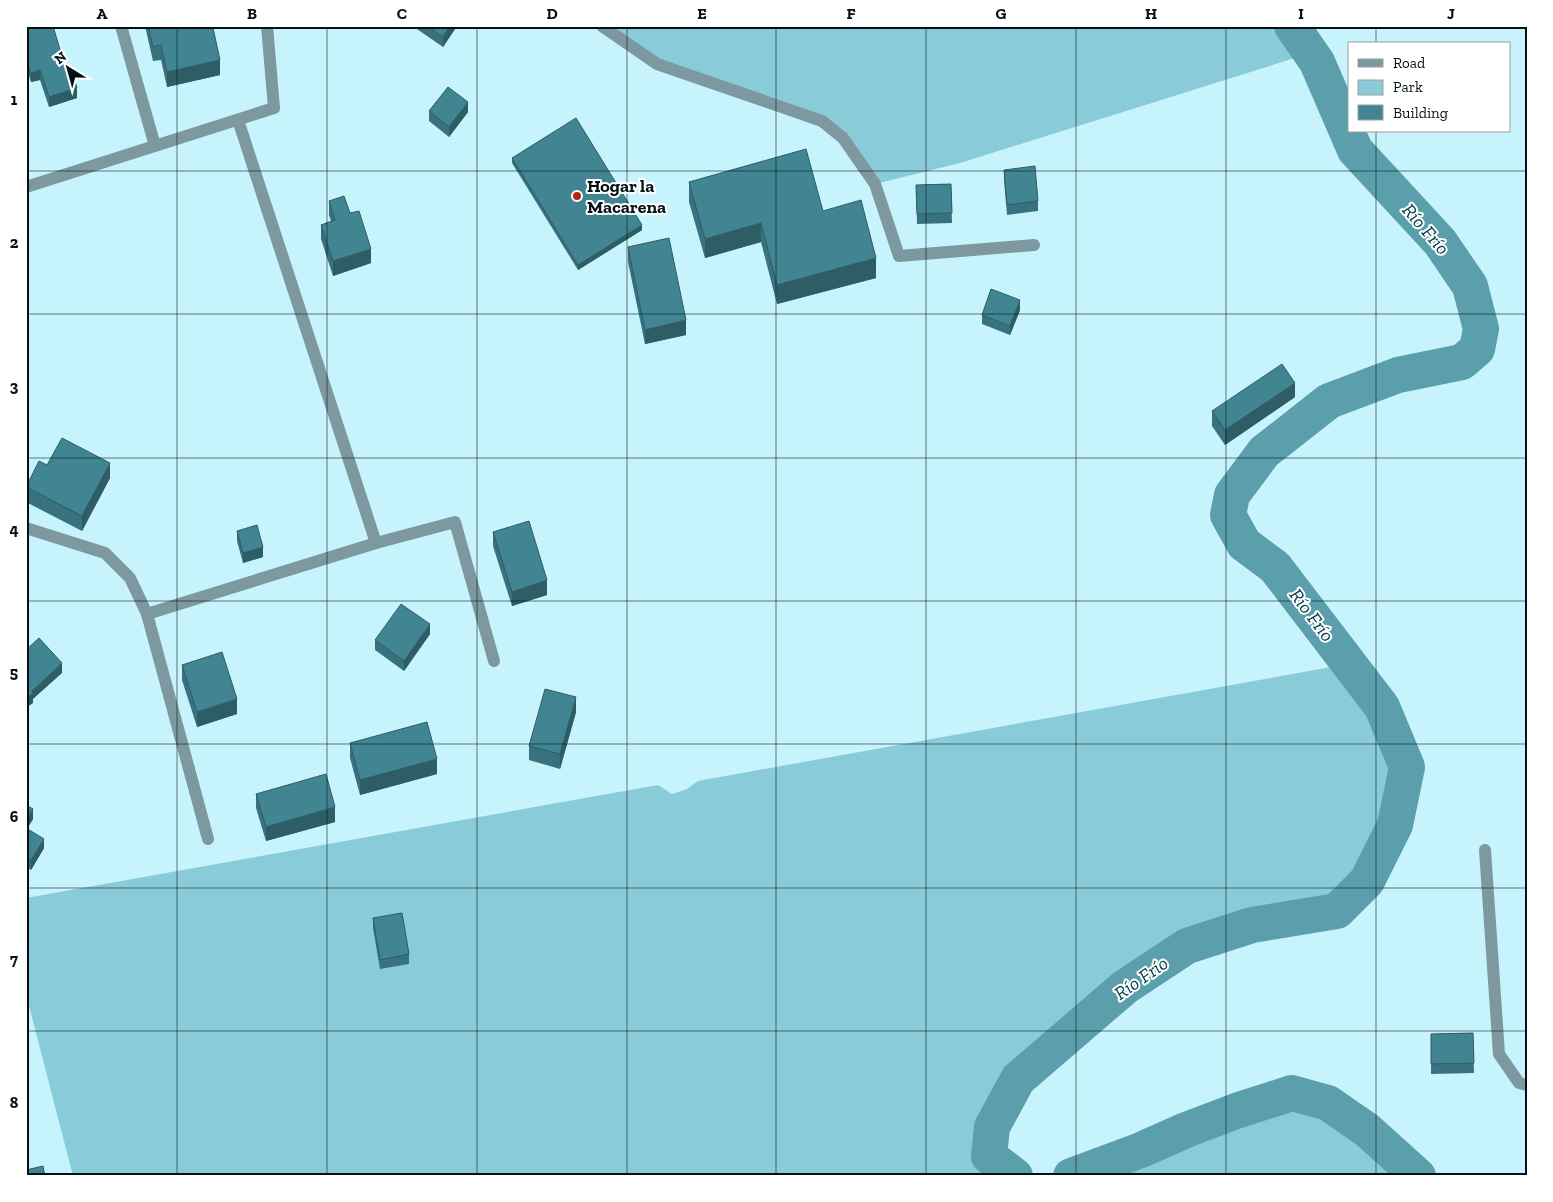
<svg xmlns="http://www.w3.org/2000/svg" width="1553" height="1202" font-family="'Zilla Slab',serif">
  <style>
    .green { fill: #89cbd8 }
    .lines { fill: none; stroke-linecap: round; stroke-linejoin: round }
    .river { stroke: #5c9fac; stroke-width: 36 }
    .lane { stroke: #7d999f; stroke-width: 12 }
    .street { stroke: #7d999f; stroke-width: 12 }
    .wall { fill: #39727e }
    .shaded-wall { fill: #2e5d66 }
    .building { fill: #428592; stroke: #2e5d66 }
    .grid { fill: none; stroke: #031114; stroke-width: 1; stroke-opacity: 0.55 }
    .poi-dot { fill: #b42713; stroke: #fff; stroke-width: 2 }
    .labels { text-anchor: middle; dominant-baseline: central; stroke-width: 4; stroke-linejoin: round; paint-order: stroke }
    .poi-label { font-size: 18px; font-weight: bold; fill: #031114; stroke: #fff; text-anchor: start }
    .water-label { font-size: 19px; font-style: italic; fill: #00404a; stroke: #fff }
    .neatline { fill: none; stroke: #031114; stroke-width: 2 }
    .grid-label { font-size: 16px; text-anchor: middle; font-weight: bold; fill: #031114 }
  </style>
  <rect width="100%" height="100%" fill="#c7f3fc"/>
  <g class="green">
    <path d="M602 26H1292L1311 53 960 163 875 184 822 121 657 64Z"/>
    <path d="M1348 664 1382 707 1407 767 1395 825 1367 881 1337 911 1252 925 1187 946 1125 987 1018 1079 992 1127 989 1156 1015 1176H73L26 994V898L658 785 672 794 687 789 698 781Z"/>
    <path d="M1292 1093 1328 1103 1367 1130 1418 1176H1071C1110 1165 1147 1147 1184 1130 1219 1115 1256 1104 1292 1093Z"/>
  </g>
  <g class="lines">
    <g class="river">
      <path d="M1015 1176 989 1156 992 1127 1018 1079 1125 987 1187 946 1252 925 1337 911 1367 881 1395 825 1407 767 1382 707 1275 567 1244 544 1228 515 1232 495 1264 452 1329 401 1398 375 1462 362 1477 349 1481 329 1470 286 1440 242 1355 150 1317 62 1292 26"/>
      <path d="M1071 1176 1141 1150 1186 1130 1236 1111 1292 1093 1328 1103 1367 1130 1418 1176"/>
    </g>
    <path class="lane" d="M1485 850 1499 1054 1519 1083 1527 1085"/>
    <g class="street">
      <path d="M121 26 155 146"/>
      <path d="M602 26 657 64 822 121 843 138 875 184 899 256 1034 245"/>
      <path d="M238 120 376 543"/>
      <path d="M26 187 274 108 267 26"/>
      <path d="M26 528 105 553 130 578 147 614 208 839"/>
      <path d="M147 614 376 543 455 522 494 661"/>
    </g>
  </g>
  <g class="wall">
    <path d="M145 26H207L220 75 167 87 161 60 153 61Z"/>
    <path d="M414 26H457L443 47 414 27Z"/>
    <path d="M26 30 67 73 77 98 49 107 40 80 31 82 26 67Z"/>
    <path d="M429 111 468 112 449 137 429 121Z"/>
    <path d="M512 158 642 230 578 270 512 163Z"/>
    <path d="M1004 170 1038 201V211L1007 215 1004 180Z"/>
    <path d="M689 182 823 211 876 278 777 304 761 242 705 258 689 202Z"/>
    <path d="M951 184 952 223 917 224 916 185Z"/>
    <path d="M329 201 350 213 371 263 333 276 321 239V225L331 221 329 215Z"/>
    <path d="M628 247 686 335 645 344 628 262Z"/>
    <path d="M1020 310 1010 335 982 324V315Z"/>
    <path d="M1295 397 1225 445 1212 426V411Z"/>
    <path d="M47 465 110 478 82 531 26 502V486Z"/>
    <path d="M237 531 263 557 243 563 237 541Z"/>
    <path d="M493 532 547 595 512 606 493 546Z"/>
    <path d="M430 634 404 671 375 650V640Z"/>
    <path d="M182 665 237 714 197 727 182 680Z"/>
    <path d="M576 712 560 769 529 760V746Z"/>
    <path d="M350 743 437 774 360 795 350 758Z"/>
    <path d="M256 794 335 822 266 841 256 808Z"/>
    <path d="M26 805 33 819 27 829 44 848 31 870 26 867Z"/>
    <path d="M373 918 409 954V964L380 969 373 928Z"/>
    <path d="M1473 1033 1474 1073 1431 1074V1034Z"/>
  </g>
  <g class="shaded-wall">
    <path d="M450 26H457L443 47V37Z"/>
    <path d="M220 60V75L167 87V72Z"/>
    <path d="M40 70V80L31 82V73Z"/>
    <path d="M77 88V98L49 107V97Z"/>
    <path d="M468 102V112L449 137V127Z"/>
    <path d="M761 223V242L705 258V239Z"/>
    <path d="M642 225V230L578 270V265Z"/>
    <path d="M371 249V263L333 276V261Z"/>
    <path d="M876 258V278L777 304V285Z"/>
    <path d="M1020 300V310L1010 335V326Z"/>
    <path d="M686 320V335L645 344V330Z"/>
    <path d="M1295 383V397L1225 445V430Z"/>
    <path d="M110 463V478L82 531V516Z"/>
    <path d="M263 547V557L243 563V553Z"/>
    <path d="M547 580V595L512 606V592Z"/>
    <path d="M430 624V634L404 671V661Z"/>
    <path d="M62 663V673L33 699V703L26 708V699L32 691Z"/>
    <path d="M576 697V712L560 769V754Z"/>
    <path d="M237 699V714L197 727V712Z"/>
    <path d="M437 759V774L360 795V780Z"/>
    <path d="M335 807V822L266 841V827Z"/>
    <path d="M33 809V819L26 830V820Z"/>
    <path d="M44 839V848L31 870V860Z"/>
  </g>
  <g class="building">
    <path d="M38 26H53L67 73 72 72 77 88 49 97 40 70 31 73 26 58V30Z"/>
    <path d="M148 26H207L208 29 213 28 220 60 167 72 161 45 153 47Z"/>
    <path d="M427 26H450L443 37Z"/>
    <path d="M448 87 468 102 449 127 429 111Z"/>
    <path d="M576 118 642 225 578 265 512 158Z"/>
    <path d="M806 149 823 211 861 200 876 258 777 285 761 223 705 239 689 182Z"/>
    <path d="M1035 166 1038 201 1007 205 1004 170Z"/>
    <path d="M951 184 952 213 917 214 916 185Z"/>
    <path d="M344 196 350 213 359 211 371 249 333 261 321 225 335 220 329 201Z"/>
    <path d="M669 238 686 320 645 330 628 247Z"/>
    <path d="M991 289 1020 300 1010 326 982 315Z"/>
    <path d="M1282 364 1295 383 1225 430 1212 411Z"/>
    <path d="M62 438 110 463 82 516 26 487 39 461 47 465Z"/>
    <path d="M529 521 547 580 512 592 493 532Z"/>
    <path d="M257 525 263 547 243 553 237 531Z"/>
    <path d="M401 604 430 624 404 661 375 640Z"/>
    <path d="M39 638 62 663 32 691 33 693 26 699V650Z"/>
    <path d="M222 652 237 699 197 712 182 665Z"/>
    <path d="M545 689 576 697 560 754 529 746Z"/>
    <path d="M427 722 437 759 360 780 350 743Z"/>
    <path d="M326 774 335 807 266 827 256 794Z"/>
    <path d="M26 805 33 809 26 820Z"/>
    <path d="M26 828 44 839 31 860 26 857Z"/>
    <path d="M402 913 409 954 380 960 373 918Z"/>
    <path d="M1473 1033 1474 1063 1431 1064V1034Z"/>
    <path d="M43 1166 45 1176H26V1170Z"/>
  </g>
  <path class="grid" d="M177 26V1176M327 26V1176M477 26V1176M627 26V1176M776 26V1176M926 26V1176M1076 26V1176M1226 26V1176M1376 26V44M1376 131V1176M26 171H1527M26 314H1527M26 458H1527M26 601H1527M26 744H1527M26 888H1527M26 1031H1527"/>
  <circle class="poi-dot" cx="577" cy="196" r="5"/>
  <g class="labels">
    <g class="poi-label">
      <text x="587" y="186">Hogar la<tspan x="587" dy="21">Macarena</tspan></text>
    </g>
    <g class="water-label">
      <text transform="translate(1426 229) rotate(49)">Río Frío</text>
      <text transform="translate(1312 615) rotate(53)">Río Frío</text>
      <text transform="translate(1141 978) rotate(-35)">Río Frío</text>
    </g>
  </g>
  <rect width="1553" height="1202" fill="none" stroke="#ffffff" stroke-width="55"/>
  <rect x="1348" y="42" width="162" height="90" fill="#ffffff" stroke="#9aa0a1"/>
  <rect x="1358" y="59" width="25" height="8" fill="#7d999f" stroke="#9aa0a1"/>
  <text x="1393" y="68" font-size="15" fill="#031114">Road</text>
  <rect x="1358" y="80" width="25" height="15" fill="#89cbd8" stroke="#9aa0a1"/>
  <text x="1393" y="92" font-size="15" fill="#031114">Park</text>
  <rect x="1358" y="105" width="25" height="15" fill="#428592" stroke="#9aa0a1"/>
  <text x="1393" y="118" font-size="15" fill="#031114">Building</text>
  <g transform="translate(68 68) rotate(323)" stroke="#ffffff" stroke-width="4" paint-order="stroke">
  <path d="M0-4L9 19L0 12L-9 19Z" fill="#031114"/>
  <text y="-8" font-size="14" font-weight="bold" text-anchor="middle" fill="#031114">N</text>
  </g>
  <rect x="28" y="28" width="1498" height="1146" class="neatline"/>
  <g class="grid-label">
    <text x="102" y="19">A</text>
    <text x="252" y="19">B</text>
    <text x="402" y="19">C</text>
    <text x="552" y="19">D</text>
    <text x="702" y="19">E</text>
    <text x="851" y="19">F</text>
    <text x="1001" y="19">G</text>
    <text x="1151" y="19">H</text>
    <text x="1301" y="19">I</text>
    <text x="1451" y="19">J</text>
    <text x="14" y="105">1</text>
    <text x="14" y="248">2</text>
    <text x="14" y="392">3</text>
    <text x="14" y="535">4</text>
    <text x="14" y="678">5</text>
    <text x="14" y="822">6</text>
    <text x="14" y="965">7</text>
    <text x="14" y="1108">8</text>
  </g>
</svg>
